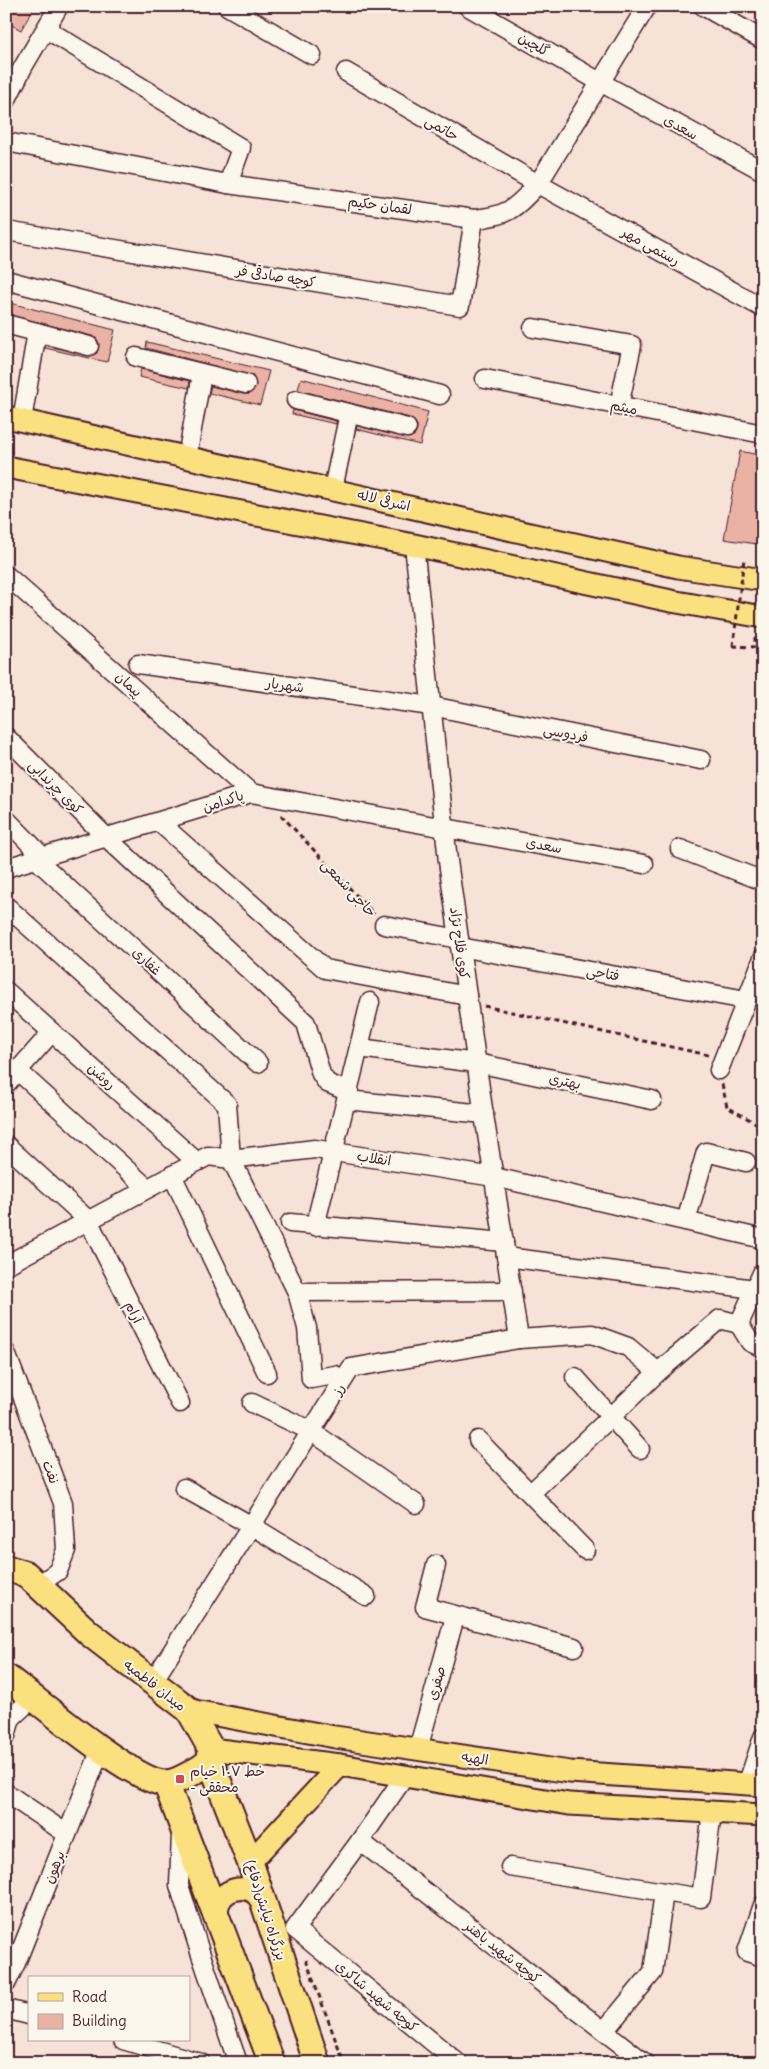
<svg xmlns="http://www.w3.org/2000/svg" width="769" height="2069" font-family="Delius,'Playpen Sans Arabic',sans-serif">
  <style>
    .building { fill: #eab1a5; stroke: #4a1f2b }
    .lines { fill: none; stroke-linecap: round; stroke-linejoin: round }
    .minor-casing { stroke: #4a1f2b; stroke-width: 21 }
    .major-casing { stroke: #4a1f2b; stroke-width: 25 }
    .highway-casing { stroke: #4a1f2b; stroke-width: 29 }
    .path { stroke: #4a1f2b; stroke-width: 3; stroke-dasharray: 5 4; stroke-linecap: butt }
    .minor { stroke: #fbf7ec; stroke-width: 18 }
    .major { stroke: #fbe080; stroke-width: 21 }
    .highway { stroke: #fbe080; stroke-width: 25 }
    .path-bridge { stroke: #4a1f2b; stroke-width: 3; stroke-dasharray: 5 4; stroke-linecap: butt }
    .poi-dot { fill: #d1495b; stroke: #fbf7ec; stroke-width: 2 }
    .labels { text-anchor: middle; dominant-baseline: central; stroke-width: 4; stroke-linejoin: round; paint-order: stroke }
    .street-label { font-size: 14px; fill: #4a1f2b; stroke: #fbf7ec }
    .poi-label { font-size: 14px; fill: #4a1f2b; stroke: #fbf7ec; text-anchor: start }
  </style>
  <rect width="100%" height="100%" fill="#f6e2d7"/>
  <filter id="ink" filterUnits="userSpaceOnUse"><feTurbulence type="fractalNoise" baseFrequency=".02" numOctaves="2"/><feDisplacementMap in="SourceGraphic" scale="10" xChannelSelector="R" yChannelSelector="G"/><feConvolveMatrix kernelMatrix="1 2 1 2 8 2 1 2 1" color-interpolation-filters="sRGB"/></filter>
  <g filter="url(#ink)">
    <g class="building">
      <path d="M9 6H35L21 30 6 22V11Z"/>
      <path d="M6 302 115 330 107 362 45 348V345L91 356 97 353 99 344 97 339 92 336 6 314Z"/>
      <path d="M147 342 269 371 260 405 209 393 211 386 243 394H249L256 386 253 376 146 348Z"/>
      <path d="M141 369 190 381 189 388 139 377Z"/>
      <path d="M301 378 428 412 420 445 356 429 357 426 409 438 415 435 417 430V425L410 418 298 390Z"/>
      <path d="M293 410 336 421V424L292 414Z"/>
      <path d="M740 451 763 456V545L724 539Z"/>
    </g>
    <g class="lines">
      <g class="minor-casing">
        <g id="minor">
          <path d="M227 6 312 55"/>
          <path d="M467 6 600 82 763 171"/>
          <path d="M703 6 763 40"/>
          <path d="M46 29 241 148 228 184"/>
          <path d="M346 72 538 184 763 308"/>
          <path d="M6 101 23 67 59 6"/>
          <path d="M6 142 228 184 474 219C509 216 515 208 538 184L647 6"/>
          <path d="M6 231 460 306 474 219"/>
          <path d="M6 280 440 395"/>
          <path d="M6 324 89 346"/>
          <path d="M533 328 632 345 619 406"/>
          <path d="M136 357 246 384"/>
          <path d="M485 379 763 434"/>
          <path d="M296 400 407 428"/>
          <path d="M22 420 37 332"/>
          <path d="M187 457 202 374"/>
          <path d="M333 489 349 413"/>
          <path d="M414 545 448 861 482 1102 519 1339"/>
          <path d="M6 575 251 793"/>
          <path d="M138 664 431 706 701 760"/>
          <path d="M6 737 107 838 306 1023 321 1074 327 1083 349 1092"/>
          <path d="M6 819 43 857"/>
          <path d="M159 822 325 969 467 996"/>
          <path d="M680 849 763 881"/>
          <path d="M36 859 258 1063"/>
          <path d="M6 868 251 793 644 864"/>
          <path d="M6 906 227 1104 231 1159 297 1292 307 1328 311 1379 335 1375"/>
          <path d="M384 925 459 939"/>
          <path d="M460 947 746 1000"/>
          <path d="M6 991 197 1162"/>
          <path d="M359 1048 477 1063 652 1100"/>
          <path d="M719 1070 763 958"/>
          <path d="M18 1071 147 1188"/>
          <path d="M6 1084 52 1032"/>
          <path d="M347 1100 484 1114"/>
          <path d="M6 1145 88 1220 180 1403"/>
          <path d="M172 1175 267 1373"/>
          <path d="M686 1221 706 1152 746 1162"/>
          <path d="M290 1223 504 1242"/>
          <path d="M315 1226 370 1002"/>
          <path d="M506 1257 755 1289"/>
          <path d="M6 1265 208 1156 231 1159 315 1149 494 1177 763 1239"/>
          <path d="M763 1271 739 1324 750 1342 763 1348"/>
          <path d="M297 1292 512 1291"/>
          <path d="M6 1353 63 1503 66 1550 58 1571 38 1585"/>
          <path d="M575 1377 640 1449"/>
          <path d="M252 1403 311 1431 416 1504"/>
          <path d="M478 1440 585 1550"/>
          <path d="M184 1488 252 1526 366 1596"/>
          <path d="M531 1493 658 1372 720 1319 739 1324"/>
          <path d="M436 1565 425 1607 574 1647"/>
          <path d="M152 1683 351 1368 519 1339 592 1334 628 1347 658 1372"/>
          <path d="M6 1736 11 1718 34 1697"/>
          <path d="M418 1749 455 1617"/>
          <path d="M405 1776 360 1841 295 1929 458 2063"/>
          <path d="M747 1785 763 1737"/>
          <path d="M6 1793 67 1834"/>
          <path d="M181 1834 179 1885 200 1952 238 2063"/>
          <path d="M360 1841 645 2063"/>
          <path d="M510 1867 701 1898 712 1812"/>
          <path d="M763 1905 747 1952 763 1957"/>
          <path d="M6 1984 16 1963 101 1749"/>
          <path d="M6 2009 29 2015"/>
          <path d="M604 2031 653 1972 664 1892"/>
          <path d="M123 2040 201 2063"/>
        </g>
      </g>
      <g class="major-casing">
        <g id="major">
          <path d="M6 417 678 567 763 580"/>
          <path d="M6 467 414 545 671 601 763 617"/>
          <path d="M189 1710 335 1737 570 1772 763 1785"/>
          <path d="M211 1749 340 1765 569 1804 763 1815"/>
          <path d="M250 1862 340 1765"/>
          <path d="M218 1918C218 1915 217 1909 218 1906 222 1889 245 1883 257 1895 260 1898 262 1903 264 1906"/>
        </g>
      </g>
      <g class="highway-casing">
        <g id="highway">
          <path d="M6 1568 26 1574 89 1633 189 1710 211 1749 210 1760C203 1768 176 1783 166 1783 135 1784 36 1698 6 1677"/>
          <path d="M210 1760 250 1862 317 2063"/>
          <path d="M166 1783 272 2063"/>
        </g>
      </g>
      <g class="path">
        <path d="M733 646 755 647V634"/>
        <path d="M281 815 374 914"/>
        <path d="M484 1006 708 1055"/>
        <path d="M722 1084 727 1107 763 1127"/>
        <path d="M306 1960 344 2063"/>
      </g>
      <use href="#minor" class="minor"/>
      <use href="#major" class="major"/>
      <use href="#highway" class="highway"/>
      <path class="path-bridge" d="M733 646 744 559"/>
    </g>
  </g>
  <rect class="poi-dot" x="175" y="1774" width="10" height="10" rx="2.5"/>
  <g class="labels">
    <g class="street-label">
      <text transform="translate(534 44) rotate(30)">گلچین</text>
      <text transform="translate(681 127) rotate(29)">سعدی</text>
      <text transform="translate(442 128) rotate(30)">حاتمی</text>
      <text transform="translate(380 205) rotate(8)">لقمان حکیم</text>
      <text transform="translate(651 246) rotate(29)">رستمی مهر</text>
      <text transform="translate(276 276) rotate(9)">کوچه صادقی فر</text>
      <text transform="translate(624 407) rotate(11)">میثم</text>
      <text transform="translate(384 500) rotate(13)">اشرفی لاله</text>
      <text transform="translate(129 684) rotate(42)">پیمان</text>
      <text transform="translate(285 685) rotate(8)">شهریار</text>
      <text transform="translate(566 733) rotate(11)">فردوسی</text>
      <text transform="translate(56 787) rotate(45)">کوی چرندابی</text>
      <text transform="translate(223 801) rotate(-18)">پاکدامن</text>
      <text transform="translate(544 845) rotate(11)">سعدی</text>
      <text transform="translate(349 888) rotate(47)">حاجی شمعی</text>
      <text transform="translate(460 943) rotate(82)">کوی فلاح نژاد</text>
      <text transform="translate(147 961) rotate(43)">غفاری</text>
      <text transform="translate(603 973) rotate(10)">فتاحی</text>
      <text transform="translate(102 1076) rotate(42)">روشن</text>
      <text transform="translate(565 1081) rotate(12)">بهتری</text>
      <text transform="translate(374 1158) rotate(9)">انقلاب</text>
      <text transform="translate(134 1312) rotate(63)">آرام</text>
      <text transform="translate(338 1389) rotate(-58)">رز</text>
      <text transform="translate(51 1472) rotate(69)">نفت</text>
      <text transform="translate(436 1683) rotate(-74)">صفری</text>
      <text transform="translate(155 1685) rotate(38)">میدان فاطمیه</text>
      <text transform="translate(475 1758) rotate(9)">الهیه</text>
      <text transform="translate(54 1867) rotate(-68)">برهون</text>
      <text transform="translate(266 1910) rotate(72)">بزرگراه نیایش(دفاع)</text>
      <text transform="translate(503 1952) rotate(38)">کوچه شهید باهنر</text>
      <text transform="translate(377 1996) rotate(40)">کوچه شهید شاکری</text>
    </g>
    <g class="poi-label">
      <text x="190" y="1771">خط ۱۰۷ خیام<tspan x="190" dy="16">- محققی</tspan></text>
    </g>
  </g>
  <rect width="769" height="2069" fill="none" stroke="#fbf7ec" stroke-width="25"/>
  <rect x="12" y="12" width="744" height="2044" fill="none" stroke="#4a1f2b" stroke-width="2" filter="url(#ink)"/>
  <rect x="28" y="1976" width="162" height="65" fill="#fbf7ec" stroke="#b4a19f"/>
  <rect x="38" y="1993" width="25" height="8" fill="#fbe080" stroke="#b4a19f"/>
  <text x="72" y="2002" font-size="15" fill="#4a1f2b">Road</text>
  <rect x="38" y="2014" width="25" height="15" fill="#eab1a5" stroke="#b4a19f"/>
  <text x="72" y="2026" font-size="15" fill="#4a1f2b">Building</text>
</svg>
